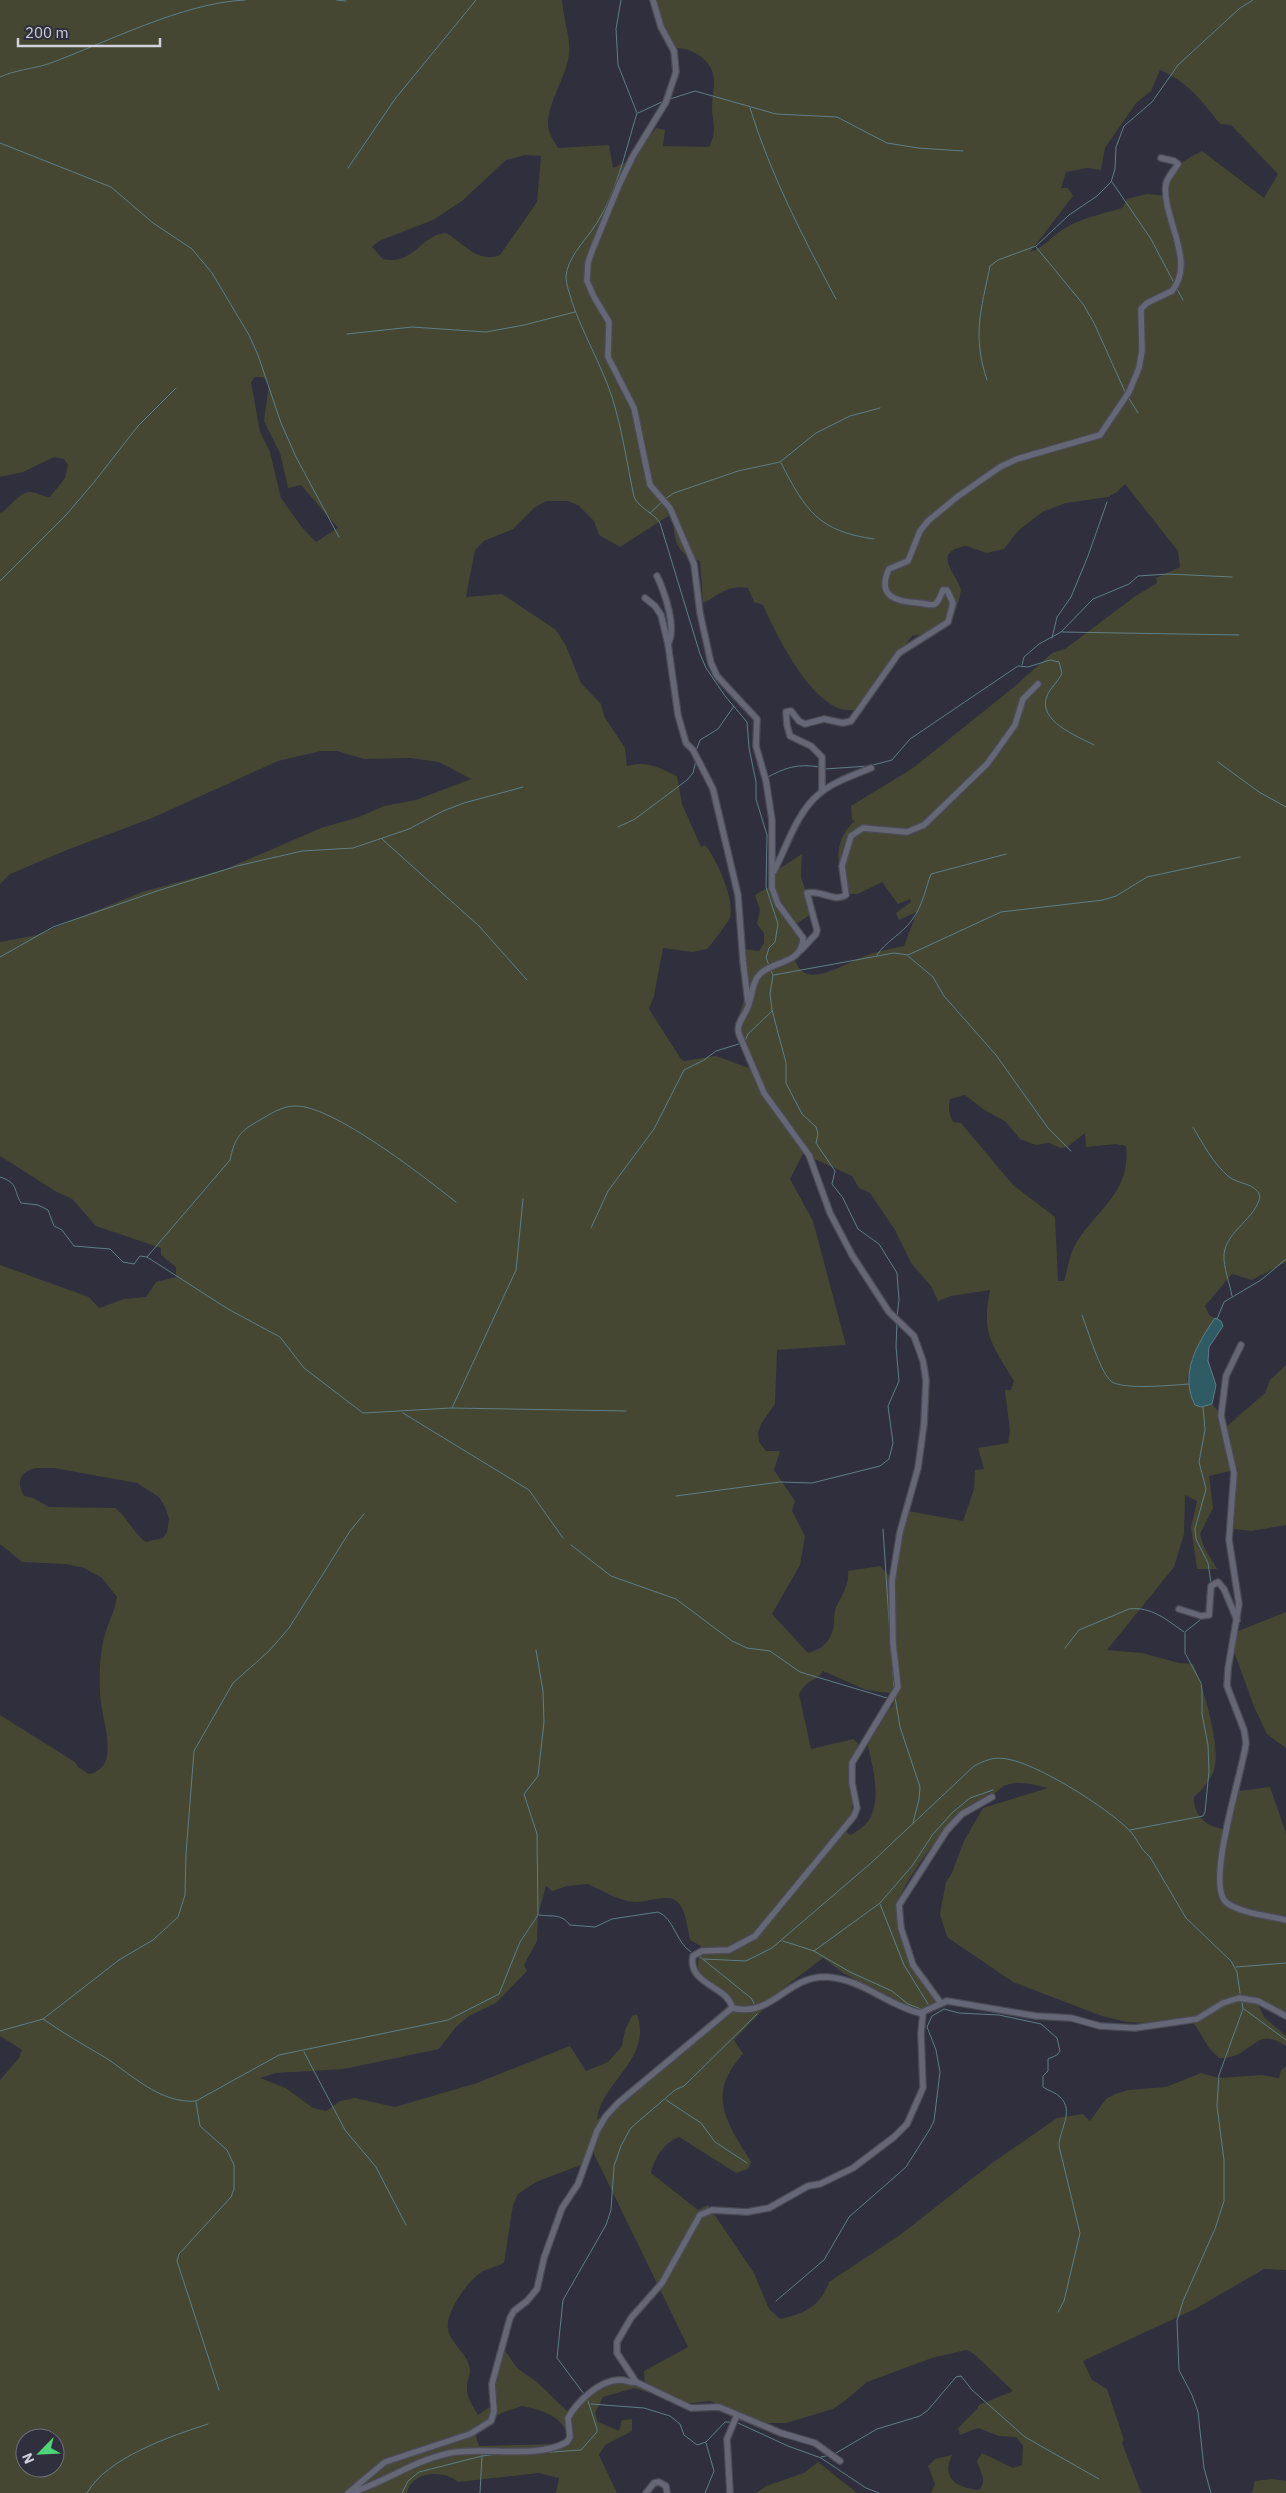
<svg xmlns="http://www.w3.org/2000/svg" width="1286" height="2493" font-family="'IBM Plex Sans',sans-serif">
  <style>
    .green { fill: #454732; fill-rule: evenodd }
    .water { fill: #2f5b64; stroke: #5f7e87 }
    .lines { fill: none; stroke-linecap: round; stroke-linejoin: round }
    .stream { stroke: #5f7e87; stroke-width: 1 }
    .minor-casing { stroke: #4b4b56; stroke-width: 8 }
    .minor { stroke: #666776; stroke-width: 5.5 }
  </style>
  <rect width="100%" height="100%" fill="#2f2f3d"/>
  <g class="green">
    <path d="M0 0H562C563 16 571 40 569 54 567 77 543 109 549 131 551 137 555 143 558 148L609 145 613 168 631 160 656 128 665 130 663 146 709 147C718 129 712 124 712 106 712 98 714 90 714 83 715 61 693 48 675 48L663 29 654 0H1286V1262L1252 1280 1232 1274 1205 1306 1209 1315 1215 1318 1192 1359 1187 1379 1193 1402 1201 1407 1212 1404 1225 1419 1226 1427 1265 1393 1270 1380 1286 1365V1525L1251 1531 1234 1529 1231 1526 1238 1469 1209 1476 1213 1508 1200 1534 1204 1547 1217 1569H1197L1191 1527 1197 1501 1185 1495 1184 1534 1174 1567 1107 1650 1142 1653 1179 1663 1193 1664C1203 1687 1223 1750 1213 1773 1208 1783 1201 1791 1194 1797 1193 1816 1208 1829 1227 1829L1239 1791 1270 1787 1286 1833V2015L1257 2002 1264 2017 1286 2036V2046C1264 2032 1261 2040 1242 2052 1235 2057 1227 2058 1219 2058L1209 2048 1190 2017 1163 2024 1127 2022 1102 2016 1013 1982 947 1937 940 1914 946 1882 951 1875 964 1841 983 1808 1048 1788C1036 1785 1018 1780 1006 1785 1000 1787 997 1793 991 1796 979 1802 968 1803 958 1814 945 1828 897 1889 898 1906 898 1921 910 1955 919 1967 927 1979 936 1984 938 1999L922 2014 843 1973 823 1958 786 1986 734 2040 743 2054C717 2083 717 2105 737 2139 741 2147 747 2154 751 2162L748 2169 736 2173 679 2137C664 2143 654 2158 651 2173L698 2210 708 2205 754 2273 769 2309 780 2319C804 2314 821 2306 829 2282L900 2235 992 2163 1057 2118 1083 2114 1090 2121 1106 2099 1115 2094 1128 2090 1166 2087 1201 2073 1219 2078 1262 2075 1279 2078 1281 2070 1286 2066V2270L1264 2269 1195 2309 1083 2361 1092 2380 1107 2389 1124 2440 1122 2443 1141 2492 1144 2493H931L935 2484 928 2466 935 2459 952 2455C940 2480 959 2488 979 2490 988 2480 980 2472 977 2461L982 2453 1013 2468 1022 2465 1023 2446 1016 2437 999 2436 978 2428 960 2435 958 2428 977 2409 979 2405 1013 2391 974 2354 966 2350 932 2358 867 2382 846 2400 833 2409 786 2423H762L710 2401 685 2404 634 2388 603 2397 595 2413 598 2422 619 2431 622 2420 632 2419V2431L605 2445 599 2455 617 2493H556L559 2478 539 2473 458 2482C444 2469 411 2471 407 2493H0V2080L19 2058 22 2050 0 2036V1715L75 1762 78 1767 89 1774C96 1773 104 1767 106 1760 112 1739 100 1713 100 1691 99 1673 100 1651 105 1634 109 1621 115 1610 117 1597L102 1578 84 1568 66 1564 22 1562 0 1544V1265L89 1297 99 1308 124 1299 146 1297 156 1282 176 1277V1267L161 1255V1248L96 1226 72 1199 55 1191 0 1156V942L37 935 142 892 226 869 321 828 359 817 384 806 416 800 471 779 439 762 410 758 364 759 337 751H321L278 761 152 818 67 850 10 874 0 884V513C11 508 17 493 30 492 37 492 43 497 50 497L65 478 68 465 64 459 54 457 23 472 0 477ZM1160 70C1188 82 1202 101 1220 124L1231 125 1278 174 1264 198 1202 151C1183 161 1162 171 1167 196L1147 194 1127 199 1122 208C1102 214 1081 218 1062 230 1051 237 1043 248 1030 252L1073 196 1068 188H1061L1066 172 1087 168 1101 170 1105 148 1136 103 1151 91ZM525 155 541 156 537 202 500 255C477 264 464 243 446 233 422 234 413 266 383 259L372 247 379 241 433 220 462 201 506 160ZM255 377H263L269 384 264 421 280 453 288 488 301 485 338 528 316 542 301 526 281 498 270 452 260 432 251 382ZM1125 484 1178 551 1180 567 1156 578 1157 583 1134 597 1065 649 1052 653 1014 687 913 768 851 806 852 820 855 821C841 832 835 851 840 870 843 881 850 880 849 894H858L882 882 898 904 910 899 911 902 896 913 899 920 917 912 904 946C893 948 881 951 870 954 855 959 822 979 808 974 801 972 797 966 795 960L803 938 796 924 813 913 801 877 802 854 777 870 774 884 755 895 760 910 757 924 764 933V943L759 951 743 949 739 961 745 997 736 1024 750 1063 749 1068 716 1056 684 1061 681 1059 649 1009 654 996 663 948 692 952 707 949C711 945 729 921 730 918 735 900 717 859 705 845L701 847 682 804 677 776C660 768 646 760 627 766L625 748 604 716 601 704 581 683 566 646 556 630 502 594 466 597 475 550 484 541 513 529 534 508 546 501H567L578 505 594 521 599 535 620 547 673 513C674 536 673 554 700 561L703 603C720 595 727 584 748 588L754 602 763 605C776 634 815 716 854 710L857 714 912 636C945 631 955 625 961 590 957 574 930 552 966 546L987 553 1004 549 1018 531 1042 512 1066 503 1108 497 1117 492ZM965 1095 983 1109 1006 1122 1020 1139 1036 1145 1049 1143 1060 1148 1067 1147 1085 1133 1086 1147 1116 1144 1126 1146C1132 1194 1093 1211 1074 1247 1069 1257 1067 1271 1064 1281H1058L1055 1217 1013 1185 961 1123 953 1122C949 1114 948 1108 950 1099ZM806 1148 810 1157 852 1176 859 1188 870 1193 895 1230 911 1263 931 1286 938 1301 951 1296 990 1290C981 1334 992 1344 1014 1381L1011 1390H1005L1010 1431 1008 1443 978 1448 984 1469 975 1470 974 1489 963 1521 908 1511 891 1578 880 1566 848 1571C850 1583 841 1597 836 1607 834 1612 834 1618 834 1623 833 1639 822 1650 808 1653L772 1614 800 1565 805 1536 792 1511 795 1501 774 1470 780 1451H766L759 1442 758 1433 761 1424 775 1404 777 1350 846 1345 813 1221 790 1179ZM36 1468H54L137 1483 159 1497 165 1507 169 1519 167 1532 163 1538 146 1542C132 1532 127 1516 115 1508L49 1507 33 1498 24 1496C16 1481 20 1472 36 1468ZM823 1671 866 1690 897 1694 893 1705 866 1737C871 1761 883 1798 869 1820 865 1826 857 1831 851 1835L841 1829 851 1816 853 1793 852 1768 858 1743 853 1739 811 1749 799 1694C808 1678 816 1682 823 1671ZM587 1884C603 1890 617 1901 635 1902 645 1902 655 1898 666 1898 685 1896 687 1926 690 1940L701 1946 696 1973C701 1988 711 1986 723 1993 726 1996 729 2000 731 2003L597 2120C601 2081 653 2060 637 2014L632 2016 625 2030 622 2046 608 2062 586 2071 570 2046 477 2083 395 2107 355 2098 340 2101 326 2111 313 2108 286 2088 260 2078 276 2073 344 2069 439 2049 456 2027 469 2016 496 2003 527 1971 524 1965 537 1941 538 1915 546 1886 552 1891 567 1886ZM594 2147V2154L688 2347 644 2371 645 2384C638 2381 630 2377 623 2376 601 2374 583 2399 569 2413L537 2382 517 2368 501 2345 488 2390 491 2406 478 2415C473 2406 466 2397 467 2386 467 2379 472 2374 469 2365 465 2351 450 2343 448 2329 445 2313 467 2282 480 2273 486 2269 496 2267 504 2263L513 2205 518 2194 536 2182 581 2165ZM522 2406C545 2411 560 2415 570 2438L562 2444 479 2446 473 2427 504 2412ZM25 2438H55V2468H25Z"/>
    <path d="M1286 1612V1748L1267 1734 1255 1709 1234 1652 1236 1632Z"/>
    <path d="M818 2462 857 2493H756L766 2486 804 2473Z"/>
    <path d="M1273 2479 1286 2481V2493H1252L1255 2481Z"/>
  </g>
  <path class="water" d="M1215 1318 1221 1321 1223 1326 1209 1347 1208 1361 1216 1385 1212 1404 1201 1407 1195 1405C1179 1374 1197 1344 1215 1318Z"/>
  <g class="lines">
    <g class="stream">
      <path d="M336 0 346 1"/>
      <path d="M621 0 616 29 618 65 637 113C625 152 616 197 592 230 582 244 568 258 566 276 566 285 570 294 572 302 583 334 601 364 612 397 622 429 627 463 634 497 640 509 653 512 660 523L700 654 706 668 725 696 747 722 749 748 756 782V799L767 835 766 887 778 924 775 942 769 948 766 958 769 965"/>
      <path d="M0 77C15 70 32 69 48 64 108 42 182 3 245 0"/>
      <path d="M670 99 695 91 776 114 837 117 887 143 918 148 963 151"/>
      <path d="M750 108C771 176 803 237 836 299"/>
      <path d="M638 113 664 101"/>
      <path d="M0 143 111 187 153 223 192 249 212 273 249 335 258 355 281 423 296 457 339 537"/>
      <path d="M348 168 395 99 476 0"/>
      <path d="M1112 182 1151 239 1174 283"/>
      <path d="M1036 247 1083 304 1094 323 1126 394"/>
      <path d="M1177 289 1183 300"/>
      <path d="M347 334 412 327 486 332 524 325 575 312"/>
      <path d="M987 380C972 335 981 311 990 266L998 260 1036 246 1069 215 1097 196 1111 182 1115 169 1116 147 1124 126 1152 102 1178 65 1240 8 1253 0"/>
      <path d="M1128 397 1138 413"/>
      <path d="M781 463C806 511 818 531 874 539"/>
      <path d="M665 499 674 493 738 471 780 462 816 433 850 416 880 408"/>
      <path d="M650 513 662 502"/>
      <path d="M0 581 66 515 95 481 138 426 176 388"/>
      <path d="M1062 632 1239 635"/>
      <path d="M1052 638 1057 617 1071 597 1088 556 1107 502"/>
      <path d="M1022 665 1024 657 1039 644 1061 632 1093 599 1129 584 1138 576 1168 574 1232 577"/>
      <path d="M696 751 700 740 718 729 734 706"/>
      <path d="M1218 762 1259 792 1286 807"/>
      <path d="M873 765 892 760 910 739 1018 666 1028 667 1050 660 1059 662 1062 673C1058 682 1050 688 1047 696 1037 721 1077 736 1094 745"/>
      <path d="M825 769 869 766"/>
      <path d="M766 778C784 768 798 763 819 767"/>
      <path d="M618 827 635 819 687 780 693 773 696 760"/>
      <path d="M382 839 479 926 527 980"/>
      <path d="M877 955C886 941 902 934 912 920 923 905 925 890 931 874L1006 854"/>
      <path d="M908 956 933 977 944 996 996 1055 1048 1128 1071 1151"/>
      <path d="M0 957 53 927 157 891 237 866 302 851 353 848 409 829 443 811 464 803 523 787"/>
      <path d="M770 969 773 975 770 994 772 1010 786 1063V1083L802 1114 816 1127 818 1134 816 1143 835 1171 832 1184 843 1198 858 1229 879 1244 897 1273 899 1300 897 1316"/>
      <path d="M774 975 894 953 908 955 1001 912 1103 900 1116 896 1147 877 1240 857"/>
      <path d="M745 1041 748 1034 772 1011"/>
      <path d="M1193 1127C1203 1144 1213 1163 1228 1176 1238 1185 1255 1182 1260 1196 1256 1219 1227 1230 1224 1254 1223 1267 1230 1284 1232 1296"/>
      <path d="M0 1177C19 1183 13 1190 21 1203L38 1205 48 1210 54 1226 62 1230 74 1246 110 1249 123 1262 134 1264 140 1256 147 1257 228 1309 280 1337 304 1368 363 1413 451 1408 626 1411"/>
      <path d="M591 1228 608 1191 654 1129 684 1070 704 1060 716 1051 742 1043"/>
      <path d="M147 1257 230 1160C235 1137 240 1131 260 1120 270 1114 282 1106 295 1106 333 1105 424 1177 456 1202"/>
      <path d="M1082 1315C1088 1330 1100 1373 1112 1382 1126 1390 1173 1385 1189 1384"/>
      <path d="M1217 1319 1224 1302 1261 1280 1286 1259"/>
      <path d="M1203 1407 1205 1430 1199 1462 1206 1489 1195 1529 1196 1539 1208 1563 1211 1583"/>
      <path d="M452 1408 516 1270 523 1199"/>
      <path d="M403 1413 529 1490 563 1538"/>
      <path d="M676 1496 780 1482 812 1483 880 1466 889 1459 893 1443 888 1406 899 1381 896 1346 897 1322"/>
      <path d="M883 1529 890 1635"/>
      <path d="M571 1545 611 1576 676 1599 732 1641 747 1648 770 1651 800 1672 887 1698"/>
      <path d="M1207 1607V1596"/>
      <path d="M1185 1632 1200 1620"/>
      <path d="M1065 1648 1079 1630 1129 1609C1151 1606 1167 1620 1184 1632"/>
      <path d="M892 1659 894 1688"/>
      <path d="M895 1697 900 1727 920 1787 919 1799 913 1823"/>
      <path d="M1130 1830 1203 1816 1205 1812 1209 1771 1208 1745 1202 1714V1690L1201 1683 1185 1653V1633"/>
      <path d="M880 1904 904 1965 928 2004"/>
      <path d="M539 1915C552 1917 561 1913 570 1925L595 1927 612 1919 658 1912C674 1918 676 1943 691 1952"/>
      <path d="M783 1941 814 1951 850 1972 892 1991 908 2004 921 2009"/>
      <path d="M814 1951 880 1903 912 1866 933 1834 953 1812 970 1798 993 1790"/>
      <path d="M699 1956 751 1998 755 2005"/>
      <path d="M704 1959 746 1961 772 1948 871 1863 974 1766C984 1761 994 1756 1007 1759 1038 1764 1106 1807 1129 1830 1137 1838 1140 1849 1150 1857L1186 1918 1231 1961 1237 1972 1240 1993"/>
      <path d="M1236 1967 1286 1963"/>
      <path d="M1244 2009 1286 2040"/>
      <path d="M43 2019C63 2033 84 2045 106 2058 132 2075 161 2104 196 2101L279 2055 448 2020 499 1994 520 1942 538 1915 537 1834 524 1794 538 1776 544 1722 543 1691 536 1650"/>
      <path d="M0 2031 43 2019 119 1960 153 1940 178 1917 185 1895 186 1854 194 1751 233 1683 269 1651 289 1628 350 1531 364 1514"/>
      <path d="M304 2052 345 2130 376 2167 406 2225"/>
      <path d="M666 2100 701 2123 715 2142 747 2163"/>
      <path d="M196 2102 200 2126 227 2150 234 2165V2189L231 2197 179 2254 177 2261 219 2390"/>
      <path d="M776 2301 824 2260 849 2217 906 2167 930 2129 934 2121 940 2072 936 2050 927 2027 932 2016 944 2009 959 2013 999 2015 1041 2024 1057 2038 1060 2051 1057 2055 1048 2059V2071L1043 2076V2087C1048 2091 1056 2092 1060 2097 1075 2111 1059 2130 1059 2146L1080 2233 1064 2301 1058 2312"/>
      <path d="M584 2394 557 2358 563 2300 606 2225 611 2210 614 2166 621 2146 630 2129 640 2120 675 2090 684 2086 757 2014"/>
      <path d="M591 2404 644 2408 670 2416 680 2424 684 2435 697 2445 706 2442 725 2422H730"/>
      <path d="M738 2423 788 2446 821 2458 866 2488 879 2493"/>
      <path d="M537 2453 581 2450 597 2432V2429L588 2401"/>
      <path d="M836 2453 877 2429 920 2416 928 2410 956 2377 961 2376 972 2390 1025 2437 1099 2479"/>
      <path d="M821 2457 826 2456"/>
      <path d="M87 2493C106 2458 171 2436 208 2424"/>
      <path d="M402 2493 408 2481 419 2472 482 2456 498 2454"/>
      <path d="M480 2493 482 2456"/>
      <path d="M705 2493 714 2471 706 2443"/>
      <path d="M1211 2493 1204 2468 1198 2412 1192 2395 1179 2370 1177 2321 1183 2301 1215 2229 1224 2201V2160L1217 2106 1219 2075 1243 2009 1242 2002"/>
    </g>
    <g class="minor-casing">
      <g id="minor">
        <path d="M657 576C665 593 677 628 668 644"/>
        <path d="M645 598 655 606 661 615 668 644 678 715 686 743 693 750 713 789 738 895 743 961 748 1002"/>
        <path d="M822 791V757L811 746 790 736 787 725 786 712 791 711 799 721 805 724 824 719 843 723 851 721 899 653 948 622 953 603 947 590H943C941 594 939 602 935 604 931 606 923 603 919 603 897 602 876 597 889 569L908 561 920 531 928 521 957 497 1000 467 1017 459 1100 435 1129 392 1139 368 1142 351 1141 309 1147 303 1172 291C1197 261 1161 216 1166 184 1168 176 1174 171 1178 164L1174 161 1161 158"/>
        <path d="M774 871C787 846 797 812 819 794 833 782 854 775 871 768"/>
        <path d="M801 950 816 934 817 930 807 893C820 889 834 903 846 895L842 866 851 836 863 828 907 832 924 825 987 764 1015 725 1023 699 1038 684"/>
        <path d="M1241 1345 1226 1376 1221 1416 1234 1473 1229 1540 1239 1604 1228 1669 1227 1686 1244 1730 1246 1743C1243 1771 1204 1886 1227 1903 1240 1913 1270 1916 1286 1920"/>
        <path d="M1179 1609 1201 1616 1209 1615 1211 1586 1218 1582 1224 1589 1237 1620"/>
        <path d="M940 2002 913 1965 901 1928 899 1905 947 1830 962 1814 992 1797"/>
        <path d="M732 2008C773 2018 787 1975 827 1977 862 1979 887 2005 920 2013L947 2001 1036 2016 1071 2018 1100 2026 1135 2028 1197 2019 1223 2003 1239 1998 1258 2001 1286 2016"/>
        <path d="M636 2382 691 2408 719 2407 781 2433 815 2443 840 2461"/>
        <path d="M348 2493 385 2462 470 2434 491 2421 494 2411 492 2384 510 2318 514 2311 527 2301 537 2289 544 2258 562 2208 578 2184 597 2131 606 2116 618 2103 732 2008C729 1986 687 1985 693 1956L702 1951 729 1950 755 1936 854 1816 857 1808 852 1783V1763L898 1687 893 1643 892 1581 900 1532 918 1468 924 1424 926 1380 923 1361 914 1336 889 1312 852 1255 830 1213 809 1155 764 1093 739 1034C736 1024 743 1018 747 1009 753 997 751 982 761 973 776 960 802 964 803 938L778 904 772 888V820L766 781 756 746 757 719 717 676 711 663 700 613 694 564 670 508 650 485 634 408 608 357 609 322 594 297 587 281 588 263 592 251 619 185 633 156 666 102 676 72 674 51 661 27 653 0"/>
        <path d="M350 2493C384 2483 412 2461 450 2453 485 2446 535 2460 567 2442L570 2437 568 2418C577 2402 600 2379 621 2380 626 2380 630 2383 636 2382L617 2353V2342L631 2318 662 2283 700 2215 712 2210 747 2212 769 2208 808 2186 820 2184 853 2168 894 2137 907 2124 923 2088 921 2034 923 2012"/>
        <path d="M646 2493 654 2483 659 2482 666 2486 667 2493"/>
        <path d="M730 2493 727 2439 737 2415"/>
      </g>
    </g>
    <use href="#minor" class="minor"/>
  </g>
  <g transform="translate(40 2453) rotate(246)"><circle r="24" fill="#2f2f3d" stroke="#6f707c"/>
  <path d="M0-4L9 19L0 12L-9 19Z" fill="#4dd676"/>
  <text y="-8" font-size="14" font-weight="bold" text-anchor="middle" fill="#d0d1da">N</text>
  </g>
  <path d="M18 38v8h142v-8" fill="none" stroke="#d0d1da" stroke-width="2.5"/>
  <text x="25" y="38" font-size="15" fill="#d0d1da" stroke="#2f2f3d" stroke-width="4" paint-order="stroke">200 m</text>
</svg>
